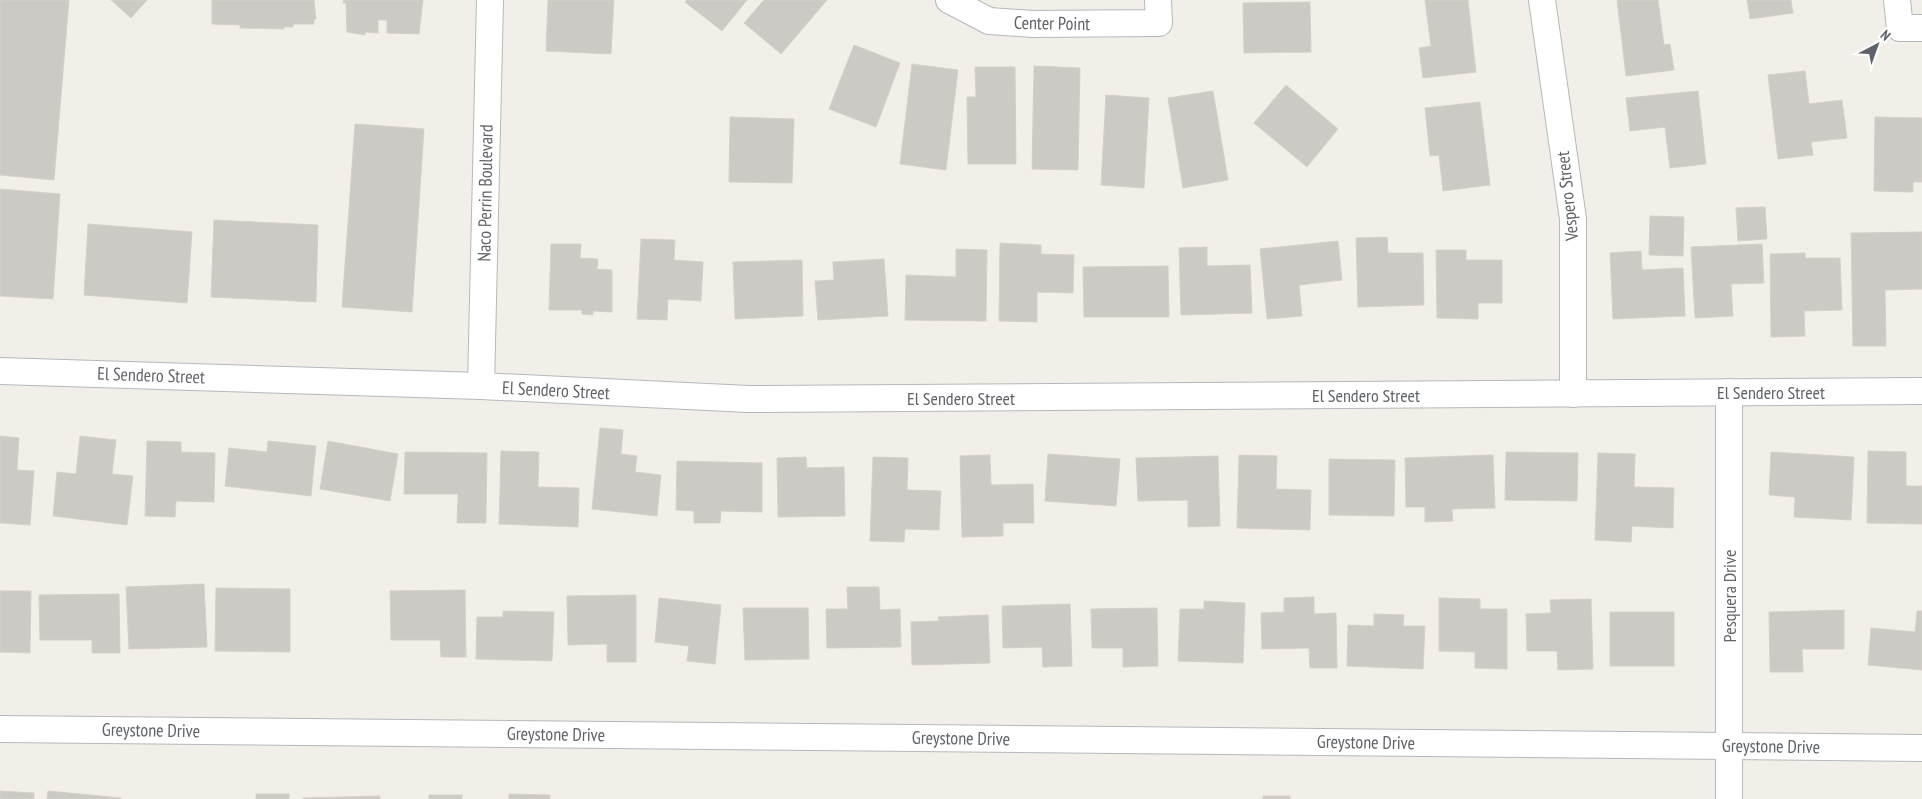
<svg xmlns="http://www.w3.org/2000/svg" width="1922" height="799" font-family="'PT Sans Narrow',sans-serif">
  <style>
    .building { fill: #cccac5; stroke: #d6d1c6 }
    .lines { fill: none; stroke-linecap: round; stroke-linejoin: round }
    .street-casing { stroke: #b5b8bc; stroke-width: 28 }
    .street { stroke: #fff; stroke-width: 26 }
    .labels { text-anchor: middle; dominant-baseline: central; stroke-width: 4; stroke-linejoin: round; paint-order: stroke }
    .street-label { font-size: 18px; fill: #5f6368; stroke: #fff }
  </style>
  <rect width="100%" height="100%" fill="#f1efe8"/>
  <g class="building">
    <path d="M0 0H69L54 180 0 175Z"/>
    <path d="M111 0H147L131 18Z"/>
    <path d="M212 0H314L316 19H314V24H293V27H284V29L240 28V25L212 24Z"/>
    <path d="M344 0H423L419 34 387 33V20H378V33L365 32V35L347 32 346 3H343Z"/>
    <path d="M548 0H614L611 54 546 51Z"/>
    <path d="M687 0H747L722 31 685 2Z"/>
    <path d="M764 0H827L781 54 744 23Z"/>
    <path d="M1425 0H1468L1476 72 1423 78 1419 48 1431 46Z"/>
    <path d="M1617 0H1658L1664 45 1670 44 1674 70 1626 76Z"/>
    <path d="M1747 0H1791L1793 13 1750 19Z"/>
    <path d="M1310 2 1311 52 1244 53 1243 3Z"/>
    <path d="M854 45 900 63 876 127 829 109Z"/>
    <path d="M912 64 958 70 946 170 900 164Z"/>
    <path d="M1034 66 1080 68 1078 170 1032 169Z"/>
    <path d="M975 67H1015L1016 164H968L967 97H976Z"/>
    <path d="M1805 71 1809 104 1842 100 1847 138 1811 142 1813 155 1778 159 1768 75Z"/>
    <path d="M1286 85 1338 129 1307 167 1254 123Z"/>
    <path d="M1213 91 1228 180 1183 188 1168 98Z"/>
    <path d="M1698 91 1706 164 1670 168 1665 127 1630 131 1626 98Z"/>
    <path d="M1106 95 1149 98 1144 188 1101 185Z"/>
    <path d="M1480 102 1490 185 1443 191 1439 155 1430 156 1425 108Z"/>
    <path d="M730 117 794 119 792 183 729 182Z"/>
    <path d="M1875 117 1922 118V182H1913V192L1874 191Z"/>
    <path d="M355 124 424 129 412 312 342 307Z"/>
    <path d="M0 189 60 194 53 299 0 296Z"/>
    <path d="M1765 207 1767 239 1738 241 1736 208Z"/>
    <path d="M1650 216 1684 217 1683 256 1649 255Z"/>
    <path d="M214 220 318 225 316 302 211 297Z"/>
    <path d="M88 224 192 232 187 303 84 295Z"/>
    <path d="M1922 232V289L1885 290 1886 346H1853L1851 233Z"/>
    <path d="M1387 237 1388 253H1423L1424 305 1358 307 1356 238Z"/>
    <path d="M641 239 675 240 674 260 703 262 701 301 668 299 667 320 637 319Z"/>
    <path d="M1338 241 1342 280 1299 285 1302 316 1267 319 1260 249Z"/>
    <path d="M1000 243 1041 245V254L1074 255 1073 293 1037 292V322L999 321Z"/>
    <path d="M551 244H581L580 258 598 259 597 269 612 270V312L593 311V315L582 314V310H549Z"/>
    <path d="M1762 244 1764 283 1731 284 1733 316 1695 318 1691 247Z"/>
    <path d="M1207 247V266L1250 265 1252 313 1181 315 1179 248Z"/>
    <path d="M956 249 987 250 986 321 905 320 906 275 956 277Z"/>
    <path d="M1436 250H1466V260H1502V303H1478V319L1437 318Z"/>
    <path d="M1641 251 1642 270 1683 268 1685 316 1613 319 1610 253Z"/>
    <path d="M1805 253V258H1840L1842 310 1804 311 1805 336 1771 337 1770 254Z"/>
    <path d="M884 259 888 316 818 320 815 281 834 280 833 262Z"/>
    <path d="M802 260 803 316 735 319 733 262Z"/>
    <path d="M1168 266 1169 317H1084L1083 267Z"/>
    <path d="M600 428 623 430 621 454 637 456 635 472 661 475 657 516 592 509Z"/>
    <path d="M0 436 19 438 17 470 34 471 30 525 0 523Z"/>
    <path d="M80 436 116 440 112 474 133 476 127 525 53 516 57 472 76 474Z"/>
    <path d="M147 441 181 442V452L215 453 214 502 176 501 175 517 145 516Z"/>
    <path d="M268 441 316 446 311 496 225 486 229 448 267 452Z"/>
    <path d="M328 441 398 454 390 501 320 489Z"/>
    <path d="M501 451 539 452 538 487 579 488 578 527 499 524Z"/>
    <path d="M1868 451 1906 452V486H1922V524L1867 523Z"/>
    <path d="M405 452 487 453 486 523H457L458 494H404Z"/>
    <path d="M1506 452 1578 453 1577 501 1505 500Z"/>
    <path d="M1771 452 1854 457 1851 520 1794 517 1795 497 1769 495Z"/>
    <path d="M1598 453 1635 454 1634 487 1674 488 1673 528 1632 526 1631 542 1595 540Z"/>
    <path d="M1048 454 1120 459 1116 506 1045 501Z"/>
    <path d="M990 455 991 485 1033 484 1034 523H1003V536L962 537 960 456Z"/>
    <path d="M1239 455 1277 456 1276 489 1311 490 1310 530 1237 528Z"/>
    <path d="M1493 455 1495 508 1452 509 1453 521 1425 522V507H1406L1405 458Z"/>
    <path d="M1218 456 1220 526 1188 527V500L1138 501 1136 458Z"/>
    <path d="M806 457 807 468 844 467 845 516 778 517 777 458Z"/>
    <path d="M873 457 908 458 907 490 941 491 939 530 905 529 904 542 870 541Z"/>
    <path d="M1329 459 1395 460 1394 516 1329 515Z"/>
    <path d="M677 461 762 463V512L721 511 720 523H694V511L676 510Z"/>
    <path d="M204 584 207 647 129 649 126 587Z"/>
    <path d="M847 587H879L880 610 900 609 901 647 827 648 826 609H848Z"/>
    <path d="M216 588 290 589V652L215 651Z"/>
    <path d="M465 590 466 657H441L440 640H391L390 591Z"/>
    <path d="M0 591H31L30 653 0 652Z"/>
    <path d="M119 594 120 653H92V640H40L39 595Z"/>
    <path d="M636 595V662H607V644L568 645 567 596Z"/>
    <path d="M1314 597V614L1336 613 1337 668H1310L1309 648 1262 649 1261 613 1284 612V598Z"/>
    <path d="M659 598 721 605 715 664 687 661 689 646 655 642Z"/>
    <path d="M1439 598 1480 599V609H1507V669L1475 668V652L1439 651Z"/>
    <path d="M1591 599 1593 669 1558 670 1557 651H1527L1526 614 1551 613 1550 600Z"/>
    <path d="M1204 601 1245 603 1243 663 1178 661 1180 609H1204Z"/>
    <path d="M1070 604 1072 666 1043 667 1042 647 1003 648 1002 606Z"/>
    <path d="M743 608H808L809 659 745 660Z"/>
    <path d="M1157 608 1158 666 1123 667V648H1092L1091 609Z"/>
    <path d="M1844 610V649H1802L1803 672H1770L1769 612Z"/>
    <path d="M503 611 554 612 552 661 476 659 477 617H503Z"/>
    <path d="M1917 611H1922V670L1868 665 1871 628 1915 632Z"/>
    <rect x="1610" y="612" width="64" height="54"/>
    <path d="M1374 614 1404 615 1403 626H1425L1423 669 1347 666 1348 625 1374 626Z"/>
    <path d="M988 615 990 663 912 665 911 622 939 621 938 617Z"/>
    <path d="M0 791 34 793V799H0Z"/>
    <path d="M48 791 121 798V799H47Z"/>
    <rect x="256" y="794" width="33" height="5"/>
    <path d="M509 794 550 795V799H509Z"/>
    <rect x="429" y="795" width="33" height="4"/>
    <path d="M380 796V799H303V798Z"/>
    <rect x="1263" y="796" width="27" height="3"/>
  </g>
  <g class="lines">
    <g class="street-casing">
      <g id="street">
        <path d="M949 0 989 21 1033 24 1159 23 1158 0"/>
        <path d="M1542 0 1573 219V394"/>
        <path d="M1897 0 1900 28H1922"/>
        <path d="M0 371 481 386 748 399 1922 391"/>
        <path d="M481 386 490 0"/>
        <path d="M1729 392V799"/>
        <path d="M0 729 1922 748"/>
      </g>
    </g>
    <use href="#street" class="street"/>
  </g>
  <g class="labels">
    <g class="street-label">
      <text transform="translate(1052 23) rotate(1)">Center Point</text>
      <text transform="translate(485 193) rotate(-89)">Naco Perrin Boulevard</text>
      <text transform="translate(1567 196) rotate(-96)">Vespero Street</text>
      <text transform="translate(151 375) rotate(2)">El Sendero Street</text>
      <text transform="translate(556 390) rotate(3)">El Sendero Street</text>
      <text x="1771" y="392">El Sendero Street</text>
      <text x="1366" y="395">El Sendero Street</text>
      <text x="961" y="398">El Sendero Street</text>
      <text transform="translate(1729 596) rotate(-90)">Pesquera Drive</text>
      <text transform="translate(151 730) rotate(1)">Greystone Drive</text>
      <text transform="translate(556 734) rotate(1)">Greystone Drive</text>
      <text transform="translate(961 738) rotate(1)">Greystone Drive</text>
      <text transform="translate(1366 742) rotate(1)">Greystone Drive</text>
      <text transform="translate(1771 746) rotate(1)">Greystone Drive</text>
    </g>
  </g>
  <g transform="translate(1877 45) rotate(41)" stroke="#ffffff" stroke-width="4" paint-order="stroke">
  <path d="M0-4L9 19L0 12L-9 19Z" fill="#5f6368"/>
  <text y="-8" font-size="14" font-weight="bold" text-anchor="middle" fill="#5f6368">N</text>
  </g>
</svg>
